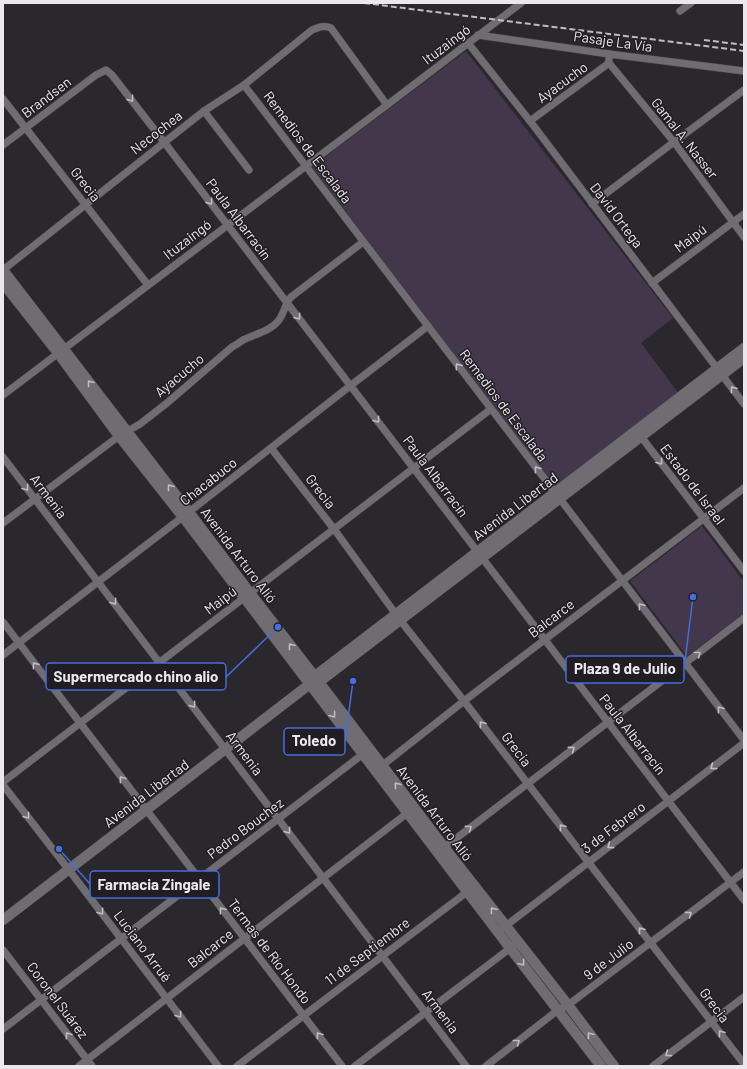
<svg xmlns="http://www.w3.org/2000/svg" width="747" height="1069" font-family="Barlow,sans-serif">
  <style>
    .green { fill: #42374b }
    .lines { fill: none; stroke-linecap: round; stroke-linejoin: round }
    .minor-casing { stroke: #474449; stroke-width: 8 }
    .secondary-casing { stroke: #474449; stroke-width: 11 }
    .minor { stroke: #6f6c72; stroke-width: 7 }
    .secondary { stroke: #6f6c72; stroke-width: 10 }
    .rail { stroke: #c0bec2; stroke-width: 2; stroke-dasharray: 6 3; stroke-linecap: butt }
    .oneway { stroke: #bfbdc1 }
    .labels { text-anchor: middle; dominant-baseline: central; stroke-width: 3; stroke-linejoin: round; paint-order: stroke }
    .street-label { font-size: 14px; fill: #eae8ec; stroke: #211e23 }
    .leader { fill: none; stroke: #466ddc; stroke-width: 1.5 }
    .callout-dot { fill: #466ddc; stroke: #211e23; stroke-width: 1.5 }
    .callout { fill: #211e23; stroke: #466ddc; stroke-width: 1.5 }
    .callout-label { font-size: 15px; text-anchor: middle; font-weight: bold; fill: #eae8ec }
  </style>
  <rect width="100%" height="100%" fill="#2a272d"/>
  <g class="green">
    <path d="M466 51 673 318 641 343 679 394 558 485 554 484 551 482 312 167Z"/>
    <path d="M702 526 744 582V613L687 656 630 581Z"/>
  </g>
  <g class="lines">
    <g class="minor-casing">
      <g id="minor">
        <path d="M680 11 691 3"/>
        <path d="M478 35 609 54 744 71"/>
        <path d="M468 43 530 121 744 404"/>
        <path d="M609 54V63L674 142 744 237"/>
        <path d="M244 85 744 740"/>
        <path d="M3 99 148 285"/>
        <path d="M204 111 249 170"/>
        <path d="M530 121 609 63"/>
        <path d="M3 145 96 75 106 70 112 75 164 142 744 900"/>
        <path d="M592 204 674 142 744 90"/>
        <path d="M3 270 204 111 244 85 312 30C319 27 324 25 331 28L387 105"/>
        <path d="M652 283 744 214"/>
        <path d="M3 395 306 166 387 105 521 3"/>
        <path d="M639 434 744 571"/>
        <path d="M271 448 334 529 400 620 464 701 744 1064"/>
        <path d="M3 457 466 1066"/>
        <path d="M3 523 119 436 140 424 167 403 232 347C236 345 240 342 243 340 255 334 271 331 279 320 284 313 285 304 291 297L363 242"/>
        <path d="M3 622 342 1066"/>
        <path d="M3 655 189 512 350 386 428 326"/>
        <path d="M379 768 464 701 744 488"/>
        <path d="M3 782 491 409"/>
        <path d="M3 785 69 870 218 1066"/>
        <path d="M441 850 744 618"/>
        <path d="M503 928 744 743"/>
        <path d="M3 950 92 1066"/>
        <path d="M3 1029 367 751"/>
        <path d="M79 1066 410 811"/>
        <path d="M237 1066 471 889"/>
        <path d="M355 1066 513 946"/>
        <path d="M486 1066 558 1010 568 1005 744 872"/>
        <path d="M653 1066 744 997"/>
      </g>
    </g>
    <g class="secondary-casing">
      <g id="secondary">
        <path d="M3 270 189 512 250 593 319 682 444 847 568 1005 614 1066"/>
        <path d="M3 283 58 353 119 436 183 517 510 948 601 1066"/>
        <path d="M313 684 319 682 744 358"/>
        <path d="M3 920 306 687 315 676 744 348"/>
      </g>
    </g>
    <use href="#minor" class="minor"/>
    <use href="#secondary" class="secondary"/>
    <g class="rail">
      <path d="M364 3 744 51"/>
      <path d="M704 40 744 45"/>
    </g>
  </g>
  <defs><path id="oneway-chevron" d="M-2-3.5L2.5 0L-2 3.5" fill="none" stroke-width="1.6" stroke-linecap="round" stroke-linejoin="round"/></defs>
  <g class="oneway">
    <use href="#oneway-chevron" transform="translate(131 99) rotate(52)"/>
    <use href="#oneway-chevron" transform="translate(210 202) rotate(53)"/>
    <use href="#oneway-chevron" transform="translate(298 317) rotate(53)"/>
    <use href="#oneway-chevron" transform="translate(458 366) rotate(-127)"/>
    <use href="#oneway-chevron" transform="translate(90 383) rotate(-128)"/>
    <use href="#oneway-chevron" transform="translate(733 389) rotate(-127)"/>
    <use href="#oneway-chevron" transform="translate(377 420) rotate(52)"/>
    <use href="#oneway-chevron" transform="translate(660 462) rotate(53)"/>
    <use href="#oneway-chevron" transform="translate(537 469) rotate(-127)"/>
    <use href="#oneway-chevron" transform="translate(170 487) rotate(-127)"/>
    <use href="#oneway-chevron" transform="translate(26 488) rotate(53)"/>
    <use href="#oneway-chevron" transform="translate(114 602) rotate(53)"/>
    <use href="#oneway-chevron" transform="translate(641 606) rotate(-127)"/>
    <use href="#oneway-chevron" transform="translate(291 646) rotate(-128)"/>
    <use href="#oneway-chevron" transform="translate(698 654) rotate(-38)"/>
    <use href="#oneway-chevron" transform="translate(35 665) rotate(-127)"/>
    <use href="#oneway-chevron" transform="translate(193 705) rotate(53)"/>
    <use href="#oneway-chevron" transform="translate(720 709) rotate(-127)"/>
    <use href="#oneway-chevron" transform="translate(333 715) rotate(53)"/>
    <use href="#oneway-chevron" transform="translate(482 724) rotate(-127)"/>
    <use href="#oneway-chevron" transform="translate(572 749) rotate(-37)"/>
    <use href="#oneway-chevron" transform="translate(713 767) rotate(143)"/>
    <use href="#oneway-chevron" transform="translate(122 779) rotate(-127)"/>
    <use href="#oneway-chevron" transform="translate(397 785) rotate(-127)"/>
    <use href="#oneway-chevron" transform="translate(27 816) rotate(52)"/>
    <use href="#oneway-chevron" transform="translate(562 827) rotate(-128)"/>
    <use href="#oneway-chevron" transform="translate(469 828) rotate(-37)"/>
    <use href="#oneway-chevron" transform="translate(288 831) rotate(53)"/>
    <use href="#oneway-chevron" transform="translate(610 846) rotate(143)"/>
    <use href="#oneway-chevron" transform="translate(222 910) rotate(-128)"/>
    <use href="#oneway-chevron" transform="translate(493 910) rotate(-128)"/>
    <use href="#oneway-chevron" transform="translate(101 912) rotate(53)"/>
    <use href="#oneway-chevron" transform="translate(689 914) rotate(-37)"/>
    <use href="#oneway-chevron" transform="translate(641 930) rotate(-128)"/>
    <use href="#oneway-chevron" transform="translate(522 963) rotate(53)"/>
    <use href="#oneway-chevron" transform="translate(179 1015) rotate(53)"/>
    <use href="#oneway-chevron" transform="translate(721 1033) rotate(-127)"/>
    <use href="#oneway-chevron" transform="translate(68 1035) rotate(-127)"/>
    <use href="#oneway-chevron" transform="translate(319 1035) rotate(-127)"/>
    <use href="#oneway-chevron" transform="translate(590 1035) rotate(-127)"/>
    <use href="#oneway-chevron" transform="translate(517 1042) rotate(-38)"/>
    <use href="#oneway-chevron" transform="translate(668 1054) rotate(143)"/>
  </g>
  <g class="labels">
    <g class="street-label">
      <text transform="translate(613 41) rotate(8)">Pasaje La Vía</text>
      <text transform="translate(446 44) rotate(-37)">Ituzaingó</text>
      <text transform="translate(562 82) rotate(-36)">Ayacucho</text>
      <text transform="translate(46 97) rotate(-37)">Brandsen</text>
      <text transform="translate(156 132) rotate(-38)">Necochea</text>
      <text transform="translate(685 138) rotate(52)">Gamal A. Nasser</text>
      <text transform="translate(308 147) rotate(53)">Remedios de Escalada</text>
      <text transform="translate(86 184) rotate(52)">Grecia</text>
      <text transform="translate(617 215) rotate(53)">David Ortega</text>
      <text transform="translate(239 219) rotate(53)">Paula Albarracín</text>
      <text transform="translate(690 238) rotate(-37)">Maipú</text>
      <text transform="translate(187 239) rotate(-37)">Ituzaingó</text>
      <text transform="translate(179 375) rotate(-40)">Ayacucho</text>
      <text transform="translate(504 405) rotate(53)">Remedios de Escalada</text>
      <text transform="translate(436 476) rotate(53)">Paula Albarracín</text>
      <text transform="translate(208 481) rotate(-38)">Chacabuco</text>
      <text transform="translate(693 484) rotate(53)">Estado de Israel</text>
      <text transform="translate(321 491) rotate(52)">Grecia</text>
      <text transform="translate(49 496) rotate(53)">Armenia</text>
      <text transform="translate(515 506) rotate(-37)">Avenida Libertad</text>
      <text transform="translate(239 555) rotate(53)">Avenida Arturo Alió</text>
      <text transform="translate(220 600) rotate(-37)">Maipú</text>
      <text transform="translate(551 618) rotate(-37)">Balcarce</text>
      <text transform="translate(633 734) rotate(52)">Paula Albarracín</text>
      <text transform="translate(517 749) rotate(53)">Grecia</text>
      <text transform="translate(245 753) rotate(53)">Armenia</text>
      <text transform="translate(146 793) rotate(-37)">Avenida Libertad</text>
      <text transform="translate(435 813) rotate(53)">Avenida Arturo Alió</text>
      <text transform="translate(613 827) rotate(-37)">3 de Febrero</text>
      <text transform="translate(245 828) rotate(-37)">Pedro Bouchez</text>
      <text transform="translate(143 946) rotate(53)">Luciano Arrué</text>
      <text transform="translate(210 948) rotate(-38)">Balcarce</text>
      <text transform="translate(270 951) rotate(53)">Termas de Río Hondo</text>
      <text transform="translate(367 951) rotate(-37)">11 de Septiembre</text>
      <text transform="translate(608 959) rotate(-37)">9 de Julio</text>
      <text transform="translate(58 1000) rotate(53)">Coronel Suárez</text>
      <text transform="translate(715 1005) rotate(53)">Grecia</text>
      <text transform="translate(441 1011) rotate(53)">Armenia</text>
    </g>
  </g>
  <path class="leader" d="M693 597L684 669M278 627L226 677M353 681L345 741M59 849L90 884"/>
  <g class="callout-dot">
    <circle cx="693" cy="597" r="4"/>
    <circle cx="278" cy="627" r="4"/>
    <circle cx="353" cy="681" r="4"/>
    <circle cx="59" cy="849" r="4"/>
  </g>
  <g class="callout">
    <rect x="566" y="656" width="118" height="27" rx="4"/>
    <rect x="46" y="663" width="180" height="27" rx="4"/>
    <rect x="284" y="728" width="61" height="27" rx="4"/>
    <rect x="90" y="871" width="129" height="27" rx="4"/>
  </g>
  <g class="callout-label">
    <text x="625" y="674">Plaza 9 de Julio</text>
    <text x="136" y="682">Supermercado chino alio</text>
    <text x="314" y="746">Toledo</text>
    <text x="154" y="890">Farmacia Zingale</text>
  </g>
  <rect width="747" height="1069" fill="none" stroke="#eae8ec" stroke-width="8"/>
</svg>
